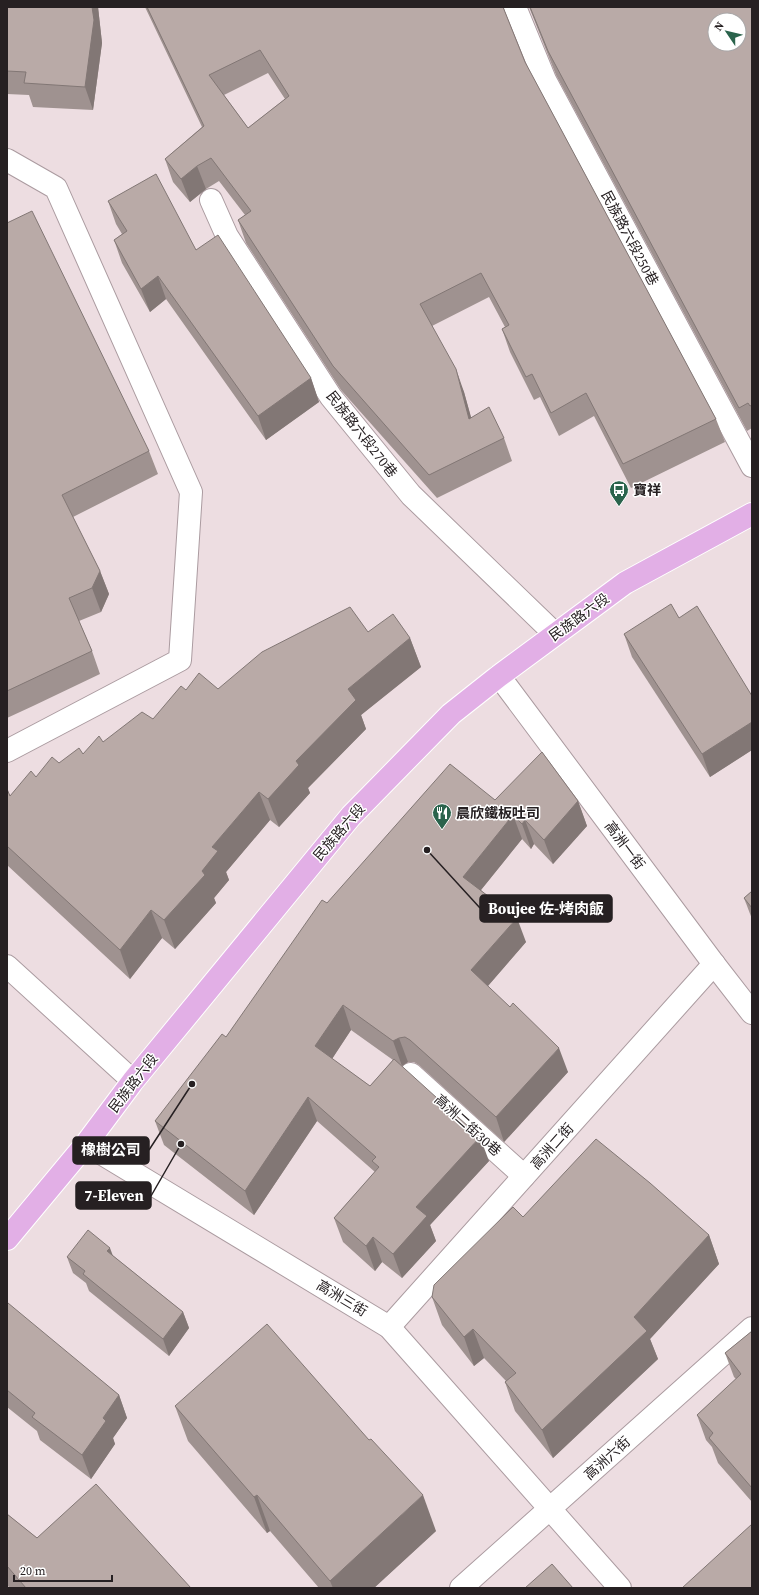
<svg xmlns="http://www.w3.org/2000/svg" width="759" height="1595" font-family="'Source Serif 4','Noto Sans TC',serif">
  <style>
    .lines { fill: none; stroke-linecap: round; stroke-linejoin: round }
    .minor-casing { stroke: #ab9ba0; stroke-width: 24 }
    .major-casing { stroke: #fff; stroke-width: 24 }
    .minor { stroke: #fff; stroke-width: 22 }
    .major { stroke: #e2afe6; stroke-width: 22 }
    .wall { fill: #9f9290; fill-rule: evenodd }
    .shaded-wall { fill: #827775 }
    .building { fill: #b9aaa7; stroke: #827775; fill-rule: evenodd }
    .labels { text-anchor: middle; dominant-baseline: central; stroke-width: 3; stroke-linejoin: round; paint-order: stroke }
    .street-label { font-size: 14px; fill: #262022; stroke: #fff }
    .poi-label { font-size: 14px; font-weight: bold; fill: #262022; stroke: #fff; text-anchor: start }
    .leader { fill: none; stroke: #262022; stroke-width: 1.5 }
    .callout-dot { fill: #262022; stroke: #fff; stroke-width: 1.5 }
    .callout { fill: #262022; stroke: #262022; stroke-width: 1.5 }
    .callout-label { font-size: 15px; text-anchor: middle; font-weight: bold; fill: #fff }
  </style>
  <rect width="100%" height="100%" fill="#eddde1"/>
  <g class="lines">
    <g class="minor-casing">
      <g id="minor">
        <path d="M515 7 545 80 752 466"/>
        <path d="M7 160 56 188 191 492 180 660 7 751"/>
        <path d="M211 200 227 236 331 397 411 495 555 634"/>
        <path d="M499 676 714 964 752 1013"/>
        <path d="M7 966 133 1081"/>
        <path d="M411 1074 524 1176"/>
        <path d="M86 1144 389 1327 620 1588"/>
        <path d="M389 1327 714 964"/>
        <path d="M461 1588 752 1328"/>
      </g>
    </g>
    <g class="major-casing">
      <path id="major" d="M7 1239 86 1144 133 1081 351 816 451 714 499 676 625 583 752 514"/>
    </g>
    <use href="#minor" class="minor"/>
    <use href="#major" class="major"/>
  </g>
  <g class="wall">
    <path d="M7 7H98L102 43 93 110 33 107 29 95 7 94Z"/>
    <path d="M145 7H503L525 62 716 419 725 442 631 488 594 416 559 436 540 397 534 400 510 352 502 329 505 327 489 297 432 326 464 392 471 418 504 438 512 461 437 498 341 390 246 243 238 220 245 215 219 181 206 189 190 202 173 182 165 159 202 127ZM268 73 285 99 248 128 224 95Z"/>
    <path d="M529 7H752V428L747 431 556 75Z"/>
    <path d="M108 201 196 250 311 378 319 402 266 440 166 299 150 312 122 263 114 240 122 234 116 224Z"/>
    <path d="M7 223 149 451 158 474 73 517 100 571 109 594 101 612 79 621 92 651 100 674 33 706 7 718Z"/>
    <path d="M679 618 752 696V750L710 777 632 657 624 634Z"/>
    <path d="M368 632 410 638 421 667 361 715 366 729 308 788 310 793 279 827 270 820 226 872 229 880 214 898 216 903 175 949 162 938 130 979 7 865V789L10 796 36 777 59 763 83 754 103 742 153 719 186 690 218 689Z"/>
    <path d="M495 800 578 801 587 826 553 864 534 844 531 849 522 839 481 890 526 942 488 986 568 1072 504 1142 419 1065 414 1062H408L402 1066 399 1064 489 1161 430 1225 436 1241 402 1278 382 1262 375 1271 343 1242 334 1218 375 1172 317 1121 254 1215 164 1145 155 1121 226 1037 327 903ZM351 1030 393 1060 370 1086 332 1059Z"/>
    <path d="M752 891V919L744 898Z"/>
    <path d="M523 1217 709 1235 719 1264 650 1339 658 1359 553 1458 515 1411 505 1382 506 1381 484 1358 474 1366 442 1325 432 1297Z"/>
    <path d="M112 1255 183 1312 189 1328 169 1356 89 1291 86 1283 73 1273 67 1257Z"/>
    <path d="M7 1305 119 1395 127 1418 113 1438 115 1444 91 1479 40 1440 37 1431 7 1407Z"/>
    <path d="M752 1331V1502L718 1463 712 1447 706 1440 697 1415 736 1379 734 1377 725 1353Z"/>
    <path d="M175 1406 436 1531 374 1588H319L270 1531 267 1533 188 1441Z"/>
    <path d="M7 1514 37 1538 191 1588H10L7 1585Z"/>
  </g>
  <g class="shaded-wall">
    <path d="M92 7H98L102 43 93 110 85 87Z"/>
    <path d="M197 166 206 189 190 202 181 179Z"/>
    <path d="M158 276 166 299 150 312 141 289Z"/>
    <path d="M456 369 464 392 478 442 469 419Z"/>
    <path d="M311 378 319 402 266 440 258 416Z"/>
    <path d="M100 571 109 594 101 612 92 588Z"/>
    <path d="M410 638 421 667 361 715 366 729 308 788 310 793 279 827 268 799 348 689Z"/>
    <path d="M752 722V750L710 777 702 754Z"/>
    <path d="M259 792 270 820 226 872 229 880 214 898 216 903 175 949 164 920 202 871 212 847Z"/>
    <path d="M578 801 587 826 553 864 544 840Z"/>
    <path d="M513 815 522 839 472 901 463 877Z"/>
    <path d="M525 820 534 844 531 849 522 824Z"/>
    <path d="M151 910 162 938 130 979 120 950Z"/>
    <path d="M517 918 526 942 480 995 471 970Z"/>
    <path d="M343 1005 351 1030 324 1071 315 1046Z"/>
    <path d="M399 1038 408 1062 402 1066 393 1041Z"/>
    <path d="M559 1048 568 1072 504 1142 496 1117Z"/>
    <path d="M308 1097 317 1121 254 1215 245 1191Z"/>
    <path d="M480 1137 489 1161 430 1225 436 1241 402 1278 393 1254 416 1207Z"/>
    <path d="M709 1235 719 1264 650 1339 658 1359 553 1458 542 1430 634 1317Z"/>
    <path d="M373 1237 382 1262 375 1271 366 1246Z"/>
    <path d="M110 1248 116 1264 107 1251Z"/>
    <path d="M183 1312 189 1328 169 1356 163 1339Z"/>
    <path d="M473 1329 484 1358 474 1366 464 1337Z"/>
    <path d="M119 1395 127 1418 113 1438 115 1444 91 1479 82 1455 103 1418Z"/>
    <path d="M257 1495 270 1531 267 1533 254 1497Z"/>
    <path d="M423 1495 436 1531 374 1588H333L330 1581Z"/>
  </g>
  <g class="building">
    <path d="M7 7H92L94 20 85 87 24 83 26 72 7 71Z"/>
    <path d="M147 7H503L525 62 716 419 623 464 586 393 551 413 532 374 526 377 502 329 509 325 481 273 420 304 456 369 469 419 489 407 504 438 429 475 333 366 238 220 251 211 211 158 197 166 181 179 165 159 204 126ZM260 50 289 96 248 128 209 75Z"/>
    <path d="M530 7H752V405L750 406 748 403 739 408 548 51ZM715 20H739V44H715Z"/>
    <path d="M156 174 196 250 218 235 311 378 258 416 158 276 141 289 114 240 127 231 108 201Z"/>
    <path d="M32 211 149 451 62 495 100 571 92 588 69 598 92 651 7 691V223Z"/>
    <path d="M671 604 679 618 697 606 752 696V722L702 754 624 634Z"/>
    <path d="M350 607 368 632 393 614 410 638 348 689 356 700 296 761 299 765 268 799 259 792 212 847 218 851 202 871 205 875 164 920 151 910 120 950 7 846V789L10 796 31 771 36 777 52 757 59 763 79 748 83 754 99 736 103 742 142 712 153 719 181 686 186 690 199 673 218 689 262 652Z"/>
    <path d="M542 752 578 801 544 840 525 820 522 824 513 815 463 877 517 918 471 970 510 1007 513 1003 559 1048 496 1117 410 1040 405 1037 399 1038 393 1041 343 1005 315 1046 370 1086 394 1059 480 1137 416 1207 427 1216 393 1254 373 1237 366 1246 334 1218 379 1167 372 1161 376 1157 308 1097 245 1191 155 1121 222 1034 226 1037 322 900 327 903 450 764 495 800Z"/>
    <path d="M752 891V908L744 898Z"/>
    <path d="M596 1139 650 1183 709 1235 634 1317 647 1331 542 1430 505 1382 516 1373 473 1329 464 1337 432 1297 434 1285 513 1207 523 1217Z"/>
    <path d="M88 1230 110 1248 107 1251 183 1312 163 1339 83 1274 85 1271 67 1257Z"/>
    <path d="M8 1303 119 1395 103 1418 106 1421 82 1455 32 1417 35 1413 7 1390V1305Z"/>
    <path d="M267 1324 369 1440 371 1439 423 1495 330 1581 257 1495 254 1497 175 1406Z"/>
    <path d="M752 1331V1488L709 1438 713 1433 697 1415 741 1374 725 1353Z"/>
    <path d="M96 1484 191 1588H26L7 1566V1514L37 1538Z"/>
    <path d="M752 1524V1588H682Z"/>
    <path d="M552 1564 573 1588H525Z"/>
  </g>
  <defs>
    <g id="bus-pin" transform="scale(1)"><path d="M0 17L-7.5 6A9.5 9.5 0 1 1 7.5 6Z" fill="#2a634c" stroke="#fff"/><path d="M-5-6H5V4H4V6H2V4H-2V6H-4V4H-5ZM-3.5-4V0h7V-4ZM-3.5 1.2v1.5H-2V1.2ZM2 1.2v1.5H3.5V1.2Z" fill="#fff"/></g>
    <g id="restaurant-pin" transform="scale(1)"><path d="M0 17L-7.5 6A9.5 9.5 0 1 1 7.5 6Z" fill="#2a634c" stroke="#fff"/><path d="M-5-6h1v4h1v-4h1v4h1v-4h1v5L-1.5 .5V6h-2V.5L-5-1ZM5-6V6H3V1.5H1.5Q1.5-4 5-6Z" fill="#fff"/></g>
  </defs>
  <g fill-rule="evenodd">
    <use href="#bus-pin" x="619" y="490"/>
    <use href="#restaurant-pin" x="442" y="813"/>
  </g>
  <g class="labels">
    <g class="street-label">
      <text transform="translate(630 238) rotate(62)">民族路六段250巷</text>
      <text transform="translate(362 434) rotate(52)">民族路六段270巷</text>
      <text transform="translate(579 617) rotate(-36)">民族路六段</text>
      <text transform="translate(339 832) rotate(-49)">民族路六段</text>
      <text transform="translate(625 845) rotate(53)">高洲一街</text>
      <text transform="translate(133 1083) rotate(-52)">民族路六段</text>
      <text transform="translate(468 1125) rotate(42)">高洲二街30巷</text>
      <text transform="translate(552 1146) rotate(-48)">高洲二街</text>
      <text transform="translate(342 1298) rotate(31)">高洲三街</text>
      <text transform="translate(607 1458) rotate(-42)">高洲六街</text>
    </g>
    <g class="poi-label">
      <text x="633" y="490">寶祥</text>
      <text x="456" y="813">晨欣鐵板吐司</text>
    </g>
  </g>
  <path class="leader" d="M427 850L480 908M192 1084L149 1150M181 1144L151 1196"/>
  <g class="callout-dot">
    <circle cx="427" cy="850" r="4"/>
    <circle cx="192" cy="1084" r="4"/>
    <circle cx="181" cy="1144" r="4"/>
  </g>
  <g class="callout">
    <rect x="480" y="895" width="132" height="27" rx="4"/>
    <rect x="73" y="1137" width="76" height="27" rx="4"/>
    <rect x="76" y="1182" width="75" height="27" rx="4"/>
  </g>
  <g class="callout-label">
    <text x="546" y="914">Boujee 佐-烤肉飯</text>
    <text x="111" y="1155">橡樹公司</text>
    <text x="114" y="1201">7-Eleven</text>
  </g>
  <rect width="759" height="1595" fill="none" stroke="#262022" stroke-width="16"/>
  <g transform="translate(727 32) rotate(305)"><circle r="19" fill="#ffffff" stroke="#a8a6a7"/>
  <path d="M0-3L7 15L0 10L-7 15Z" fill="#2a634c"/>
  <text y="-6" font-size="11" font-weight="bold" text-anchor="middle" fill="#262022">N</text>
  </g>
  <path d="M14 1575v6h98v-6" fill="none" stroke="#262022" stroke-width="2"/>
  <text x="20" y="1575" font-size="12" fill="#262022" stroke="#ffffff" stroke-width="3" paint-order="stroke">20 m</text>
</svg>
